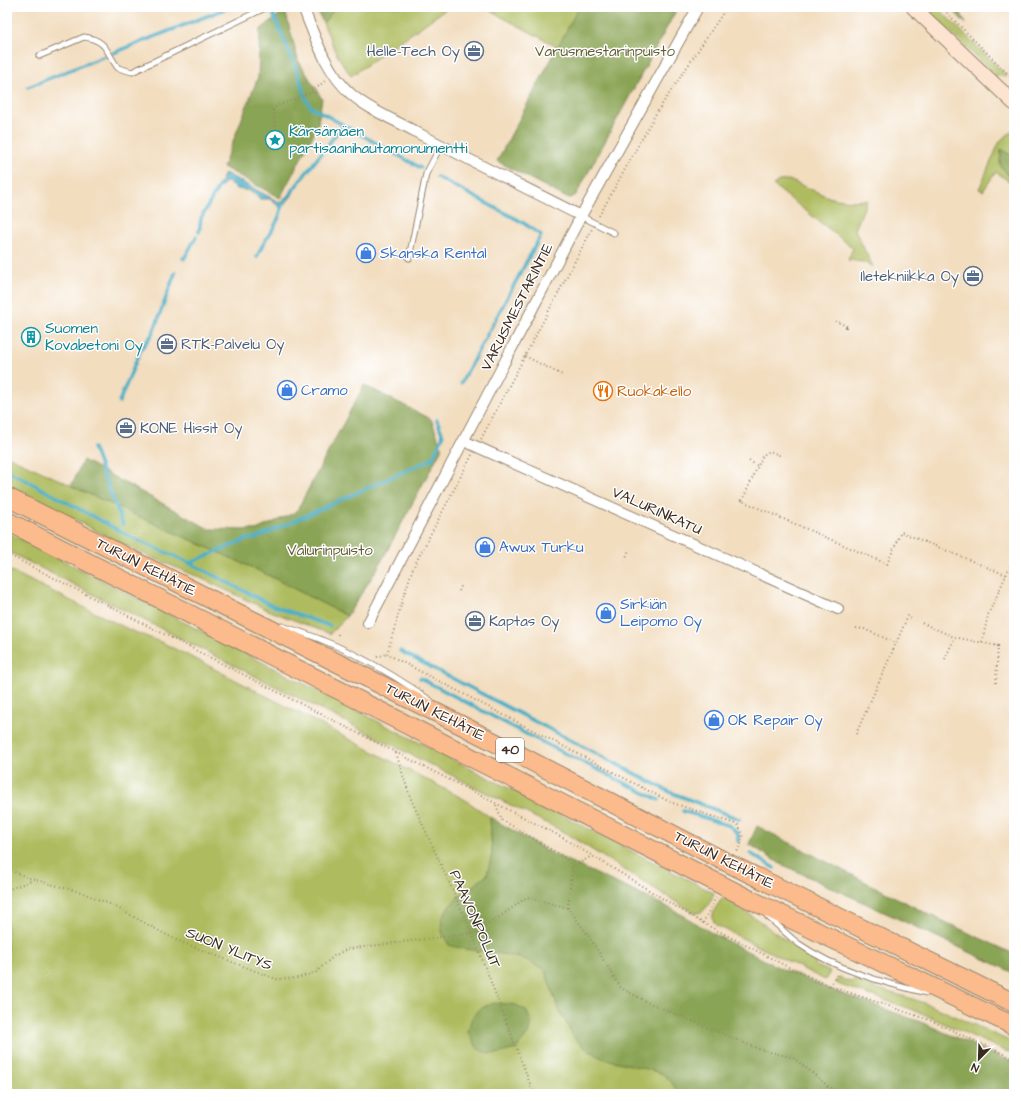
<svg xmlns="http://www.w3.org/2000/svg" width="1021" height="1101" font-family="'Architects Daughter',sans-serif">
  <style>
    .green { fill: #aebc5e; stroke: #74733e }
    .forest { fill: #8aa455; stroke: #62673a }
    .water { fill: #48afc7; stroke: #426c72 }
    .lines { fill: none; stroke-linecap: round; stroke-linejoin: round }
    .stream { stroke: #48afc7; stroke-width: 3.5 }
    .lane-casing { stroke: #96846e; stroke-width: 7 }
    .street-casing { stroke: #96846e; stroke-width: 12 }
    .secondary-casing { stroke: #96846e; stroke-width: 16 }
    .highway-casing { stroke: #96846e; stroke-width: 20 }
    .path { stroke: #96846e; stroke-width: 2; stroke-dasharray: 1 3; stroke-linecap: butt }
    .lane { stroke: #fff; stroke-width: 5 }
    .street { stroke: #fff; stroke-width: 10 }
    .secondary { stroke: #fde4d1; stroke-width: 14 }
    .highway { stroke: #fbbb8c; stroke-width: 18 }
    .path-bridge { stroke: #96846e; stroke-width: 2; stroke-dasharray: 1 3; stroke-linecap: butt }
    .labels { text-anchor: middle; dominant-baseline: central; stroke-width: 3; stroke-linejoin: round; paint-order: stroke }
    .shield { fill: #fff; stroke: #766a62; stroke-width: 1 }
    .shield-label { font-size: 14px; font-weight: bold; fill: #3b2a1e }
    .service-label { font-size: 15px; fill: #4e5e75; stroke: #fff; text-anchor: start }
    .park-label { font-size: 15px; fill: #635d34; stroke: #fff }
    .culture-label { font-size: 15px; fill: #0d838f; stroke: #fff; text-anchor: start }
    .shop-label { font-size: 15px; fill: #366cbe; stroke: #fff; text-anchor: start }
    .street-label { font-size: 15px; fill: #3b2a1e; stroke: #fff }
    .food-label { font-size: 15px; fill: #c56008; stroke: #fff; text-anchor: start }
  </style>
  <rect width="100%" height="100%" fill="#fff"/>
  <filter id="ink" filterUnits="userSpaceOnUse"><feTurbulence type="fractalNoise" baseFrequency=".025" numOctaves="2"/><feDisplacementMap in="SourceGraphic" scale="8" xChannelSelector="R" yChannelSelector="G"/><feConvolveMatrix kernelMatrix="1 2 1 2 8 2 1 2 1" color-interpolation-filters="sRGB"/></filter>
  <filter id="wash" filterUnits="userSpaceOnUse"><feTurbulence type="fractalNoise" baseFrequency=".012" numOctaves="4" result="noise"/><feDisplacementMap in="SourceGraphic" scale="16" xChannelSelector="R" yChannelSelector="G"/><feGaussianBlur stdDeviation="0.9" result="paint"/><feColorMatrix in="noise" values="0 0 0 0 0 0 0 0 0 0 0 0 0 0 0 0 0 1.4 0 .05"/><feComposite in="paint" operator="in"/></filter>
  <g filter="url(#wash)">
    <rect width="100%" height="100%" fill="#f2ddbf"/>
    <g class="green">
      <path d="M336 7H449L351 76 337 55 323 23Z"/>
      <path d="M483 7H579L558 47Z"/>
      <path d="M924 7H937L1006 75 1005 77 996 76Z"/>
      <path d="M1012 131 1014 133V157L1001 149 1000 165 1014 182V185L996 172 983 191 979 189 1000 141Z"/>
      <path d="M789 180 831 198 850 201 867 200 855 230 873 267 863 262 848 260 853 248 773 185 779 181Z"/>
      <path d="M7 456 264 573 347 616 330 634 268 610 194 575 132 549 7 485Z"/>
      <path d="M7 532 714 893C710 902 706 914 694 913L560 830 7 551Z"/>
      <path d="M7 569 130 630 163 643 203 663 464 799 490 817 492 854 487 875 458 898 473 950 495 952 527 960 545 969 558 1008 572 1034 650 1070C666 1073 687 1087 704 1094H7Z"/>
      <path d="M723 897C756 916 784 942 817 960L815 965 830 972 825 980 716 925C708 915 717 906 723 897Z"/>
      <path d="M839 978 851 982 855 979C877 991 901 994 924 1003 955 1015 984 1030 1014 1043V1055L919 1012 840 985 836 983Z"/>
    </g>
    <g class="forest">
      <path d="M316 7H336L323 23Z"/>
      <path d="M579 7H678L576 195 571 198 565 197 497 161Z"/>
      <path d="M950 7H958L966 24Z"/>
      <path d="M285 10 298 60 322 99 317 128 280 198 223 167 258 77 260 30Z"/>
      <path d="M1001 149 1014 157V182L1000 165Z"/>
      <path d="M364 385 431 419 442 448 379 566 347 616 264 573 71 486 83 460 209 529 256 530 296 512Z"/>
      <path d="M490 817 549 852 672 909 712 933 780 968 829 989 921 1022 1014 1063V1094H679L670 1080 662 1073 602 1058 588 1050 575 1039 558 1008 545 970C541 966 538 967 534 965 531 963 529 961 526 960 501 951 474 953 449 945 447 941 443 936 442 931 435 908 473 887 487 875L492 854Z"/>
      <path d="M757 826 928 914 1014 954V973L779 863 749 844Z"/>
      <path d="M494 1003 516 1005 526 1010 531 1021 529 1033 516 1049 497 1054 487 1053 478 1049 468 1032C472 1013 475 1010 494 1003Z"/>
    </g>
    <path class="water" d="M225 173 279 202H282L292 190 294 191 291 197 281 208 270 199H260L251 191 237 189 228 182 224 183 221 187H218Z"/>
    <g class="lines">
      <g class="stream">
        <path d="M273 14 296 68 306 99 311 107 421 168"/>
        <path d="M113 53 230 7"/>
        <path d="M28 87 105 56"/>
        <path d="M437 177 522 222 541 235 461 383"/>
        <path d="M290 194 343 125"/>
        <path d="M199 232 201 218 220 184"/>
        <path d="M257 257C263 240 280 224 282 205"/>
        <path d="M183 258 184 259 196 237"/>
        <path d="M119 402 141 349 153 333 175 273"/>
        <path d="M93 448 123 525"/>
        <path d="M7 470 133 538 190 563"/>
        <path d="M330 626 271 605 190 563 247 539 256 538 432 459 443 436 437 420"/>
        <path d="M400 651 670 792 739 819"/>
        <path d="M420 678 528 735 659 800"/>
        <path d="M683 811 730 826 738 834V841"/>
        <path d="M750 853 774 868"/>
      </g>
    </g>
  </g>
  <g filter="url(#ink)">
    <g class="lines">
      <g class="lane-casing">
        <g id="lane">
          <path d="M39 56 84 37C107 40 106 52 118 68L132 72 267 7"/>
          <path d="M581 216 614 233"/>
          <path d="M409 258 426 174 441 145"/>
          <path d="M282 626C337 642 385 668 431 701"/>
          <path d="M767 916C778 925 788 936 799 944 837 970 883 983 927 993"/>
        </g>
      </g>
      <g class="street-casing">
        <g id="street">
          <path d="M303 7C315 37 326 72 351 94 369 110 395 120 416 132 471 161 526 188 581 216"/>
          <path d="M464 441 838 609"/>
          <path d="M368 623 581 216 698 7"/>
        </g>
      </g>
      <g class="secondary-casing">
        <path id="secondary" d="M913 7 1014 103"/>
      </g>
      <g class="highway-casing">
        <g id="highway">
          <path d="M7 497 469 729 722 860 1014 1003"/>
          <path d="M7 521 745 897 1014 1026"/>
        </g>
      </g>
      <g class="path">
        <path d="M941 7 1014 80"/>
        <path d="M275 140 279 137 275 125 273 110 277 106 312 92 326 80"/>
        <path d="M599 216 655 115 727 7"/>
        <path d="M835 321 847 326"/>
        <path d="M846 327 845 329 847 326"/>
        <path d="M525 356 564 376"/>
        <path d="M481 439 592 229"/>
        <path d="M472 455 413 568 403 598 387 654 670 802 738 825C745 836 743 841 737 852"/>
        <path d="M749 461 758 466"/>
        <path d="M740 500 887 564 901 532 1006 575"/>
        <path d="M742 501 763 455 770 451 781 456"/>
        <path d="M7 554 558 835 703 923 786 966 830 986 932 1021 1014 1059"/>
        <path d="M625 560 629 550"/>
        <path d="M459 591 462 584"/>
        <path d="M922 623 954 637 998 646 999 643"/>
        <path d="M856 628 864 629 896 643"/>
        <path d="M338 635V631"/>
        <path d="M982 642 988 615 1014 558"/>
        <path d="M377 657 387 654"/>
        <path d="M945 659 955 637"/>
        <path d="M996 683 998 645"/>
        <path d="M856 734 908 616 911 618"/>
        <path d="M396 753 410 797 472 933 534 1094"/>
        <path d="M496 805 502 820 564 857 572 867"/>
        <path d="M7 869 29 878 83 893 112 905 176 940 276 979 298 978 316 972 334 956 348 949 472 933 501 916 527 897 568 908 586 932 621 988 647 1002 759 1049 794 1058 828 1086 843 1094"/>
        <path d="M7 890 33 880"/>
        <path d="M568 908 572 867 592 856"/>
        <path d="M703 923 716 897"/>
        <path d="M830 986 838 973"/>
        <path d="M822 1094 828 1086"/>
      </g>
      <use href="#lane" class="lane"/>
      <use href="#street" class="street"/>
      <use href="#secondary" class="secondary"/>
      <use href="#highway" class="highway"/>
      <path class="path-bridge" d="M846 327H848"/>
    </g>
  </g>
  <defs>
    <g id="office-ring" transform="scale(1)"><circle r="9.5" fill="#fff" stroke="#5c6f8a" stroke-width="1.5"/><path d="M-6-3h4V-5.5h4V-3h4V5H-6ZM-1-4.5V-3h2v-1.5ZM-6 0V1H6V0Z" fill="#5c6f8a"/></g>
    <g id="sight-ring" transform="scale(1)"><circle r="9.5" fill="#fff" stroke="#0f9aa8" stroke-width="1.5"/><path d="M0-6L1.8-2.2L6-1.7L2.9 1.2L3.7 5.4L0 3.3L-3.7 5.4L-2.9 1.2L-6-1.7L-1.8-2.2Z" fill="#0f9aa8"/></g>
    <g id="shop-ring" transform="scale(1)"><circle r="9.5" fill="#fff" stroke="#3f7fe0" stroke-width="1.5"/><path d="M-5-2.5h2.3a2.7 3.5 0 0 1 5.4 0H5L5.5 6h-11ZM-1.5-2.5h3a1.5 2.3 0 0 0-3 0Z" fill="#3f7fe0"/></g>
    <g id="building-ring" transform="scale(1)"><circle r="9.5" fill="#fff" stroke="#0f9aa8" stroke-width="1.5"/><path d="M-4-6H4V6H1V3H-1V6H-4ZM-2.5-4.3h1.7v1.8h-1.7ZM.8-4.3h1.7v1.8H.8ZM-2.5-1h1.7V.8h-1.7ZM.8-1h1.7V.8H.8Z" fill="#0f9aa8"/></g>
    <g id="restaurant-ring" transform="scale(1)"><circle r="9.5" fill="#fff" stroke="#e8710a" stroke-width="1.5"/><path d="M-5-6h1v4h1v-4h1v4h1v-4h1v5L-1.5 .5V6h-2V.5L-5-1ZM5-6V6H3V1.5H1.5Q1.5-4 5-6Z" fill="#e8710a"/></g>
  </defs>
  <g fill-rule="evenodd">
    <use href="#office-ring" x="474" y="51"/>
    <use href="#sight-ring" x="275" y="140"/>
    <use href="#shop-ring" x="366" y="253"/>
    <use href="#office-ring" x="973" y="276"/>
    <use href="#building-ring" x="31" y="337"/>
    <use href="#office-ring" x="167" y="344"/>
    <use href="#shop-ring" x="287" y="390"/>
    <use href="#restaurant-ring" x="603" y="391"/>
    <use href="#office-ring" x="126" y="428"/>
    <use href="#shop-ring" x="485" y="547"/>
    <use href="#shop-ring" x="606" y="613"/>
    <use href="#office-ring" x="475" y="621"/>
    <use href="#shop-ring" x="714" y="720"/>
  </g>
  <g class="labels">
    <rect class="shield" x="496" y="738" width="28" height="24" rx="3"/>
    <g class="shield-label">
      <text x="510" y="750">40</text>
    </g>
    <g class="service-label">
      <text x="460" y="51" text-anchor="end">Helle-Tech Oy</text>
      <text x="959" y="276" text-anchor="end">Iletekniikka Oy</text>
      <text x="181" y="344">RTK-Palvelu Oy</text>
      <text x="140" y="428">KONE Hissit Oy</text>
      <text x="489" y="621">Kaptas Oy</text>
    </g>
    <g class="park-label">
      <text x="605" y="51">Varusmestarinpuisto</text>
      <text x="330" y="550">Valurinpuisto</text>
    </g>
    <g class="culture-label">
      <text x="289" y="131">Kärsämäen<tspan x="289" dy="17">partisaanihautamonumentti</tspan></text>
      <text x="45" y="328">Suomen<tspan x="45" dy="17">Kovabetoni Oy</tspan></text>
    </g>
    <g class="shop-label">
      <text x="380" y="253">Skanska Rental</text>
      <text x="301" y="390">Cramo</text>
      <text x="499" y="547">Awux Turku</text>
      <text x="620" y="604">Sirkiän<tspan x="620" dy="17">Leipomo Oy</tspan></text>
      <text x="728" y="720">OK Repair Oy</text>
    </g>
    <g class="street-label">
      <text transform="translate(517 307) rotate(-63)">VARUSMESTARINTIE</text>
      <text transform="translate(657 511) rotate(24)">VALURINKATU</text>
      <text transform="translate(146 567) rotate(27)">TURUN KEHÄTIE</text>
      <text transform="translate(435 712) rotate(27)">TURUN KEHÄTIE</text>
      <text transform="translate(724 860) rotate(27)">TURUN KEHÄTIE</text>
      <text transform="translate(475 919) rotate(66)">PAAVONPOLUT</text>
      <text transform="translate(229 949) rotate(22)">SUON YLITYS</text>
    </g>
    <g class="food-label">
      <text x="617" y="391">Ruokakello</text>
    </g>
  </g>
  <rect width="1021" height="1101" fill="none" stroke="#fff" stroke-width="24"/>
  <g transform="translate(979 1059) rotate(203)" stroke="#ffffff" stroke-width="3" paint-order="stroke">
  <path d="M0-3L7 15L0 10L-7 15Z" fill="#3b2a1e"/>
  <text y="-6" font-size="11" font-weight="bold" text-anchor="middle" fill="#3b2a1e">N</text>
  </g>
</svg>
